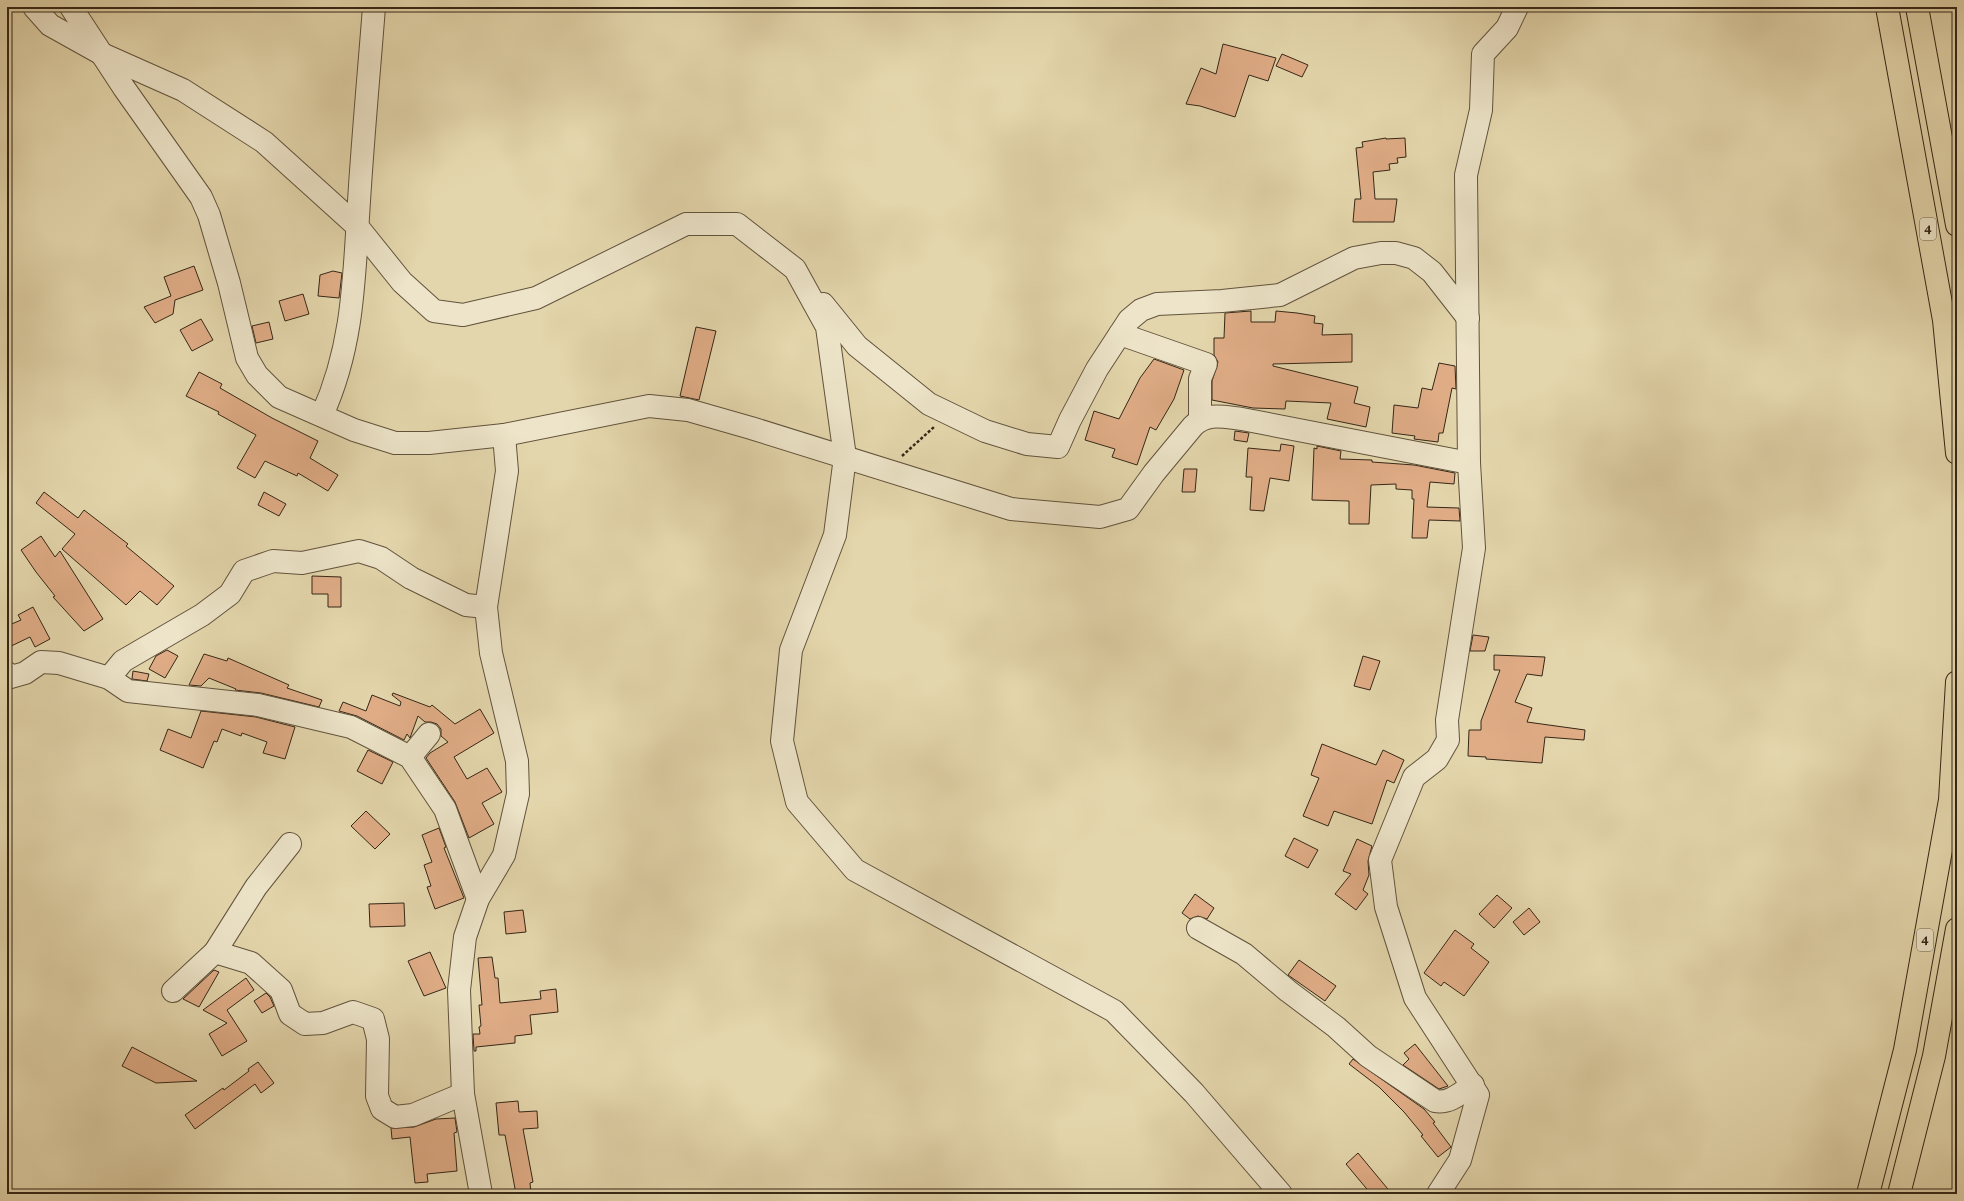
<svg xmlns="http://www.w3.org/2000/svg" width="1964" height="1201" font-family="Vollkorn,serif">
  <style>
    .building { fill: #dfac86; stroke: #352716 }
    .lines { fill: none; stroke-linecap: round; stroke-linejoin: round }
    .minor-casing { stroke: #61533c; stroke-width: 24 }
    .highway-casing { stroke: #352716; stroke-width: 24 }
    .path { stroke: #352716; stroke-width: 2.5; stroke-dasharray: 3 2; stroke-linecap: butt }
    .minor { stroke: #ede4c9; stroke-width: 22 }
    .highway { stroke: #e4d6ac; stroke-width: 22 }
    .labels { text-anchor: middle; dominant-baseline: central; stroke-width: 3; stroke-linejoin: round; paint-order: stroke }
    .shield { fill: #ede4c9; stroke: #6c604c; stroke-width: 1 }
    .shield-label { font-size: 13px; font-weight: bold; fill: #352716 }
  </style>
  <rect width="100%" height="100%" fill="#e4d6ac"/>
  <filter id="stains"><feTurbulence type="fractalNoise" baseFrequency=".005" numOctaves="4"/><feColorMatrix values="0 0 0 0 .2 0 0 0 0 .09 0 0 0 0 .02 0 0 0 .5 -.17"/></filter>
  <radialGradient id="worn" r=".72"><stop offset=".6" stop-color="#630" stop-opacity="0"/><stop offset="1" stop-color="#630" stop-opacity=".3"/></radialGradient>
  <g class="building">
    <path d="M1223 44 1276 58 1268 81 1249 75 1235 117 1200 106 1186 104 1201 68 1216 74Z"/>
    <path d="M1282 54 1308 65 1302 77 1276 66Z"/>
    <path d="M1386 138V139L1405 138 1406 157 1397 158 1398 163 1389 164 1390 170 1373 172 1375 199H1397L1394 222H1353L1355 199H1361L1356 148 1363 147 1362 142Z"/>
    <path d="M194 266 203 290 175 300 173 314 155 323 144 307 171 296 164 277Z"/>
    <path d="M333 271 342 273 339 298 318 296 320 275Z"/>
    <path d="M303 294 309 314 285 321 279 301Z"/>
    <path d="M1251 311V322H1275L1276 311 1297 313 1315 316 1314 323 1323 324 1322 335 1352 334V362L1273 364V366L1358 387 1354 403 1370 407 1366 427 1327 419 1331 403 1286 401 1285 409 1253 408 1212 400V381L1218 362 1214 355V338H1224L1225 313Z"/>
    <path d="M201 319 213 340 192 351 180 330Z"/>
    <path d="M269 322 273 339 256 343 252 326Z"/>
    <path d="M696 327 716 331 699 400 680 396Z"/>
    <path d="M1154 359 1184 370 1174 399 1156 430 1150 427 1137 465 1112 457 1115 449 1085 440 1094 411 1119 419 1140 378Z"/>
    <path d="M1439 363 1455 366 1456 389 1452 388 1443 433H1439L1438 442 1414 439 1415 436 1392 433 1394 405 1418 408 1422 388 1432 390Z"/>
    <path d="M199 372 222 384 220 388 272 418 318 441 310 458 338 475 328 491 298 473 297 476 265 461 255 478 237 468 256 435 218 414 219 412 186 396Z"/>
    <path d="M1235 431 1249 433 1247 442 1234 440Z"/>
    <path d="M1281 444 1294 446 1289 481 1270 478 1264 511 1250 510 1252 477H1246L1248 448 1280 451Z"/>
    <path d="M1317 446 1341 451 1340 459 1372 460V462L1414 465 1455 473 1454 484 1430 482 1427 507 1459 508 1460 521 1429 520 1427 538H1412L1414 499H1412V490L1396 489V484L1371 485 1369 524H1349V501L1312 500 1314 448 1317 449Z"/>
    <path d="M1184 469H1197L1195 492H1182Z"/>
    <path d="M44 492 78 518 84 510 128 544 126 546 174 586 157 605 140 591 126 605 62 549 75 534 36 503Z"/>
    <path d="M264 492 286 504 279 516 258 505Z"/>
    <path d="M41 536 55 557 60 551 103 619 84 631 53 597 55 596 36 572 21 550Z"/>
    <path d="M312 576 341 577V607H328V594H312Z"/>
    <path d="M33 607 50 639 35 647 30 637 7 648V626L21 620 18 615Z"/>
    <path d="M1473 635 1489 637 1485 651H1470Z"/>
    <path d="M167 650 178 656 165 678 149 669 156 656Z"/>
    <path d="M204 654 227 661 228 658 289 685 287 688 322 700 319 707 261 693 235 690 236 689 209 678 201 686 189 685Z"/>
    <path d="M1494 655 1545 657 1542 676 1527 674 1515 702 1532 708 1527 722 1585 730 1584 740 1545 737 1542 763 1486 759V757L1468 756 1469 730H1481V721L1500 670H1494Z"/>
    <path d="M1363 656 1380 661 1370 690 1354 686Z"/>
    <path d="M133 671 149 674 147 681 132 679Z"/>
    <path d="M393 693 430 707 432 705 455 724 480 709 494 733 454 757 467 779 487 768 502 792 482 803 494 824 469 838 455 802 426 758 430 753 448 742 441 736V729L437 724 431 722H425L418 716 410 738 407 734 404 740 357 716 339 711 343 702 366 711 372 695 400 706 401 702 392 695Z"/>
    <path d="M201 711 256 717 295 727 285 759 263 753 267 742 242 733 241 736 222 729 217 742 214 741 203 768 160 750 168 729 191 738Z"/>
    <path d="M1322 744 1376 765 1383 750 1404 760 1394 783 1387 780 1372 824 1334 811 1328 826 1303 816 1319 778 1311 775Z"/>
    <path d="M368 750 393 762 382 784 357 771Z"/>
    <path d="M366 811 390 834 375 849 351 826Z"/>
    <path d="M439 828 446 847 444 848 464 898 435 909 427 887 431 886 424 865 432 862 422 835Z"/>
    <path d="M1294 838 1318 850 1308 868 1285 856Z"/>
    <path d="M1357 839 1372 846 1368 861 1369 875 1363 890 1368 894 1356 910 1335 894 1351 874 1343 871Z"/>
    <path d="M1195 894 1214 908 1207 919 1198 916 1190 919 1182 913Z"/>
    <path d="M1497 895 1512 908 1494 928 1479 914Z"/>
    <path d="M404 903 405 926 370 927 369 904Z"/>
    <path d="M1529 908 1540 922 1524 935 1513 922Z"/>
    <path d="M523 910 526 932 506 934 504 912Z"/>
    <path d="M1455 930 1474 944 1471 948 1489 962 1464 996 1444 982 1441 986 1424 973Z"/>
    <path d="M430 952 446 988 424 996 408 961Z"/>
    <path d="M492 957 495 978H498L500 1003 541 999 540 991 556 989 558 1012 530 1015 532 1034 515 1036V1043L476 1047V1051H474L473 1034H480L479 1027 481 1026 479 1005H482L478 958Z"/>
    <path d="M1299 960 1336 986 1325 1001 1288 975Z"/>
    <path d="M214 970 219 972 199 1007 183 999Z"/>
    <path d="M246 978 254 990 227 1010 247 1041 222 1056 209 1034 227 1023 203 1010Z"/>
    <path d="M266 993 270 997 274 1006 262 1013 254 1001Z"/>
    <path d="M1415 1044 1448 1086 1439 1089 1403 1065 1409 1059 1404 1053Z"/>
    <path d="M132 1047 197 1081 156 1083 122 1066Z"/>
    <path d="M1353 1059 1424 1109 1435 1122 1433 1123 1451 1147 1438 1157 1421 1136 1423 1135 1404 1112 1379 1087 1349 1064Z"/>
    <path d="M258 1062 274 1083 261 1093 255 1084 195 1129 185 1115 223 1088 224 1090 249 1071 248 1069Z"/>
    <path d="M518 1101 519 1112 537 1111 538 1128 523 1129 533 1182 530 1183 531 1194H516L505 1135H499L496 1103Z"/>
    <path d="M455 1118 457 1132 454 1133 457 1171 427 1174 428 1182 415 1183 410 1137 392 1139 391 1128 414 1127 436 1119Z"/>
    <path d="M1358 1153 1392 1194H1371L1346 1164Z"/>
  </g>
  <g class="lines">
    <g class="minor-casing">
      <g id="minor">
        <path d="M34 7 50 25 102 54 183 90 264 142 357 226 402 282 434 311 463 315 536 298 686 224H737L795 269 827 327 845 457 835 535 791 650 782 741 797 802 855 870 1114 1011 1194 1093 1281 1194"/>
        <path d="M71 7 124 88 201 197 209 215 229 283 247 358 257 375 279 397 354 430 395 443H429L504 435 649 406 688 410 751 428 1011 509 1100 517 1128 509 1154 473 1193 426C1207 412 1223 417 1242 419L1469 463"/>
        <path d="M823 304 857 346 929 404 985 431 1027 444 1058 447 1070 420 1097 369 1129 320 1141 310 1157 304 1222 301 1280 295 1354 258 1381 253H1396L1414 258 1432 272 1468 318"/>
        <path d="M1120 334 1206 364 1200 379V420"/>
        <path d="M322 415C354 345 354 276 359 201 363 136 369 72 374 7"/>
        <path d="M7 673 11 677 25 673 41 662 59 663 109 678 128 691 258 705 351 727 410 757 445 809 478 899"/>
        <path d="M109 678 123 661 202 615 230 594 244 571 273 561 302 563 359 551 381 558 411 578 466 605 486 607"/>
        <path d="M410 757 429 734"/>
        <path d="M1198 928 1244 954 1288 991 1336 1027 1368 1056 1435 1101C1449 1104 1461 1093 1473 1085"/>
        <path d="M215 952 256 887 290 844"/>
        <path d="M173 991 215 952 251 963 281 990 290 1014 305 1024 323 1023 353 1012 373 1019 378 1039 377 1096 382 1109 395 1117 413 1115 463 1094"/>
        <path d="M481 1194 463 1094 459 990 465 937 478 899 504 855 518 794 517 761 491 653 486 607 507 471 504 435"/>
        <path d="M1438 1194 1460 1160 1478 1095 1415 998 1386 907 1380 860 1414 777 1437 759 1448 740 1447 720 1474 548 1469 463 1466 175 1481 110 1483 54 1507 28 1517 7"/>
      </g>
    </g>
    <g class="highway-casing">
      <g id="highway">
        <path d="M1887 7 1944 320 1957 453"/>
        <path d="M1917 7 1957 225"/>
        <path d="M1868 1194 1905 1050 1950 800 1957 682"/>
        <path d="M1899 1194 1934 1056 1957 929"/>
      </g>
    </g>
    <path class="path" d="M902 456 934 427"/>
    <use href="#minor" class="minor"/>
    <use href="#highway" class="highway"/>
  </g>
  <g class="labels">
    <g class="shield">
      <rect x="1920" y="218" width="16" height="22" rx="3"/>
      <rect x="1917" y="929" width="16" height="22" rx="3"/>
    </g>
    <g class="shield-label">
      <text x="1928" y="229">4</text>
      <text x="1925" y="940">4</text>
    </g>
  </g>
  <rect width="1964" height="1201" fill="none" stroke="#e4d6ac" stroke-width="24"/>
  <rect x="8" y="8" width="1948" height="1185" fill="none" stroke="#352716" stroke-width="2"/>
  <rect x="12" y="12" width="1940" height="1177" fill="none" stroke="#352716"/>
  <rect width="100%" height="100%" filter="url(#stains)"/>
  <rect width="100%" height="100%" fill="url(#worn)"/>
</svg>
